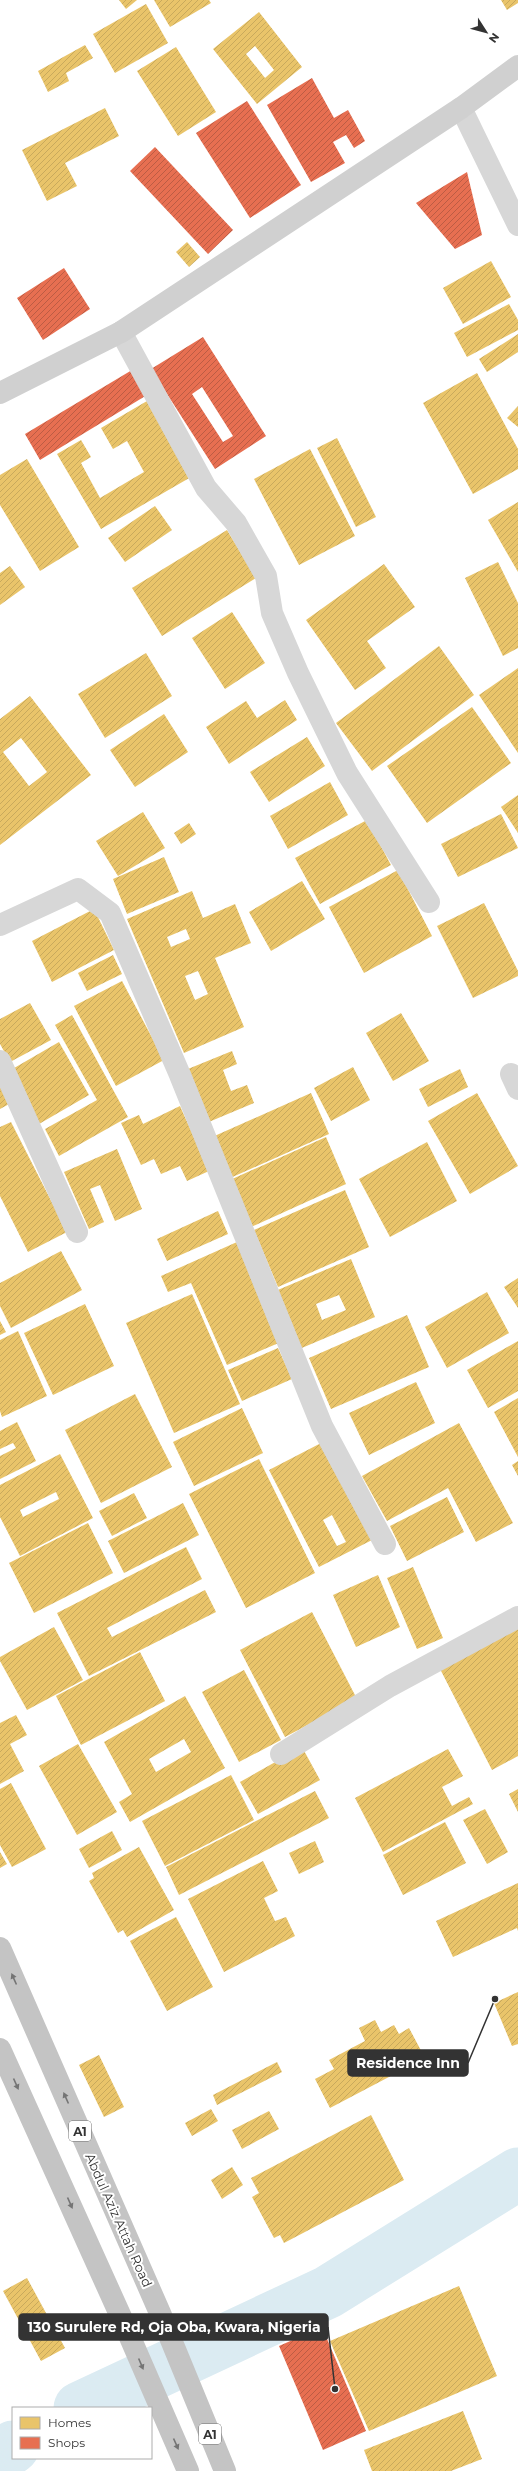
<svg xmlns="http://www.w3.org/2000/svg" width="518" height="2471" font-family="Montserrat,sans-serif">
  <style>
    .homes { fill: url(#homes-hatch); fill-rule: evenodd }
    .shops { fill: url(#shops-hatch); fill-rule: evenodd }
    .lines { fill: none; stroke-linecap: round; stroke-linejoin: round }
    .river { stroke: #dbebf2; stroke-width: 53 }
    .street { stroke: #d7d7d7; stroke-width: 22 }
    .secondary { stroke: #d0d0d0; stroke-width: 22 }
    .highway { stroke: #c4c4c4; stroke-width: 22 }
    .oneway { fill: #747474 }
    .labels { text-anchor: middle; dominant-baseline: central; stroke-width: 4; stroke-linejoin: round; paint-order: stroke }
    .shield { fill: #fff; stroke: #707070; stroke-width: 1 }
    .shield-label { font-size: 12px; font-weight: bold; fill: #333 }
    .street-label { font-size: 13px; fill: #333; stroke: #fff }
    .leader { fill: none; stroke: #333; stroke-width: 1.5 }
    .callout-dot { fill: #333; stroke: #fff; stroke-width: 1.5 }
    .callout { fill: #333; stroke: #333; stroke-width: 1.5 }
    .callout-label { font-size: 14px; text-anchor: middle; font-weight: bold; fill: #fff }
  </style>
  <defs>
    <pattern id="homes-hatch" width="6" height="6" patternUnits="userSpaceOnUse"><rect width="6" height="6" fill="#e9c46a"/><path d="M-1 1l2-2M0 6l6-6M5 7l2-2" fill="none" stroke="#c8a95c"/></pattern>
    <pattern id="shops-hatch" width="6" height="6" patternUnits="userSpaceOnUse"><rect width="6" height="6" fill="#e76f51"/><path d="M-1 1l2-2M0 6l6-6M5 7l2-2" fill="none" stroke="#bc5c44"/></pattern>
  </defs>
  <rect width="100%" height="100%" fill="#fff"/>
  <g class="homes">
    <path d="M119 0H137L126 9Z"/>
    <path d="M154 0H209L211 3 170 27Z"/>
    <path d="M501 0H518V3L507 10Z"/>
    <path d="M146 4 168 43 115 73 93 34Z"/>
    <path d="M259 12 302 67 257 104 213 49ZM255 46 274 70 265 78 246 54Z"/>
    <path d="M85 45 93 58 66 73 69 81 48 92 38 71Z"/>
    <path d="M176 47 216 112 178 136 137 71Z"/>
    <path d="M105 108 119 136 65 163 77 186 47 201 22 150Z"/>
    <path d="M187 242 200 257 189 267 176 252Z"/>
    <path d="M491 261 511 297 463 324 443 288Z"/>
    <path d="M509 304 518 320V330L467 357 454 333Z"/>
    <path d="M518 334V352L487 372 479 359Z"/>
    <path d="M477 373 518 449V469L473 494 423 403Z"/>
    <path d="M147 401 191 477 101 529 57 454 81 440 91 457 81 463 100 498 144 472 127 441 113 449 101 428Z"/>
    <path d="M518 406V427L507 418Z"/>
    <path d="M337 438 376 517 356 527 317 448Z"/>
    <path d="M310 449 355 536 299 565 254 479Z"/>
    <path d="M27 459 79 547 40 571 0 505V475Z"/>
    <path d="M518 502V572L488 520Z"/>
    <path d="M155 506 172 530 125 562 108 538Z"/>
    <path d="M227 530 256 578 162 636 132 588Z"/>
    <path d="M498 562 518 603V648L503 656 465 578Z"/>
    <path d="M384 564 415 607 367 641 386 668 355 690 306 620Z"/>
    <path d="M10 566 25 587 0 605V573Z"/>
    <path d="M232 612 265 663 225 689 192 638Z"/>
    <path d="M439 646 474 695 372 771 336 723Z"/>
    <path d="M146 653 172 696 105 738 78 694Z"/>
    <path d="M518 668V753L479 695Z"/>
    <path d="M30 696 91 775 0 845V719ZM21 738 47 772 29 786 3 752Z"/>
    <path d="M285 700 297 720 229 764 206 727 246 701 257 718Z"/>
    <path d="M472 707 511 763 427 823 387 766Z"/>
    <path d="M164 714 188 752 135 787 110 750Z"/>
    <path d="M307 737 325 766 269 802 250 772Z"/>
    <path d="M330 782 348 815 288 849 270 816Z"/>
    <path d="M518 795V833L501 807Z"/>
    <path d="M143 812 165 848 118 876 96 841Z"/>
    <path d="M501 814 518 848 458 877 441 844Z"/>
    <path d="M367 820 391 865 320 904 295 858Z"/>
    <path d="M189 823 196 834 181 844 174 833Z"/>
    <path d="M164 857 179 892 127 914 113 879Z"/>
    <path d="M398 870 432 936 364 973 329 907Z"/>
    <path d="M302 881 325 919 271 951 249 912Z"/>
    <path d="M192 891 203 918 235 904 251 943 215 958 244 1027 184 1053 127 919ZM186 929 190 939 171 947 167 937ZM198 971 208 994 195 1000 185 976Z"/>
    <path d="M484 903 518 971V976L473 998 437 926Z"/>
    <path d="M94 909 114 950 52 982 32 941Z"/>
    <path d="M113 955 122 974 87 991 78 973Z"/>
    <path d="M122 981 164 1060 116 1086 74 1006Z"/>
    <path d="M30 1003 51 1040 10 1062 0 1044V1019Z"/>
    <path d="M401 1013 429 1061 393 1081 366 1033Z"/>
    <path d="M72 1015 128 1117 59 1156 45 1129 97 1100 55 1025Z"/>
    <path d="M59 1042 89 1095 39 1124 9 1071Z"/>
    <path d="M232 1051 237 1064 223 1070 231 1091 247 1085 254 1103 204 1124 183 1071Z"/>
    <path d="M353 1067 370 1100 331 1121 314 1088Z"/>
    <path d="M460 1069 468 1087 428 1107 419 1089Z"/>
    <path d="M0 1081 11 1103 0 1109Z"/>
    <path d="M311 1093 329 1134 228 1179 210 1138Z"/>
    <path d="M477 1093 518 1166 470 1194 428 1121Z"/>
    <path d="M180 1106 209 1171 187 1181 180 1166 161 1174 154 1159 141 1165 121 1123 139 1115 143 1124Z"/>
    <path d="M11 1122 67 1232 28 1252 0 1196V1127Z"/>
    <path d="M326 1137 346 1184 251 1227 230 1180Z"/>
    <path d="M427 1142 457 1201 390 1237 359 1179Z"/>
    <path d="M117 1149 142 1209 115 1221 100 1185 90 1189 104 1222 89 1229 64 1172Z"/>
    <path d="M345 1190 369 1247 278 1287 254 1230Z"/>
    <path d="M218 1211 228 1234 167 1261 157 1239Z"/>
    <path d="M237 1242 281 1342 227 1365 191 1283 168 1292 161 1276Z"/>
    <path d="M61 1251 82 1290 11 1328 0 1306V1283Z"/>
    <path d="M351 1259 375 1317 297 1350 273 1292ZM339 1295 346 1310 322 1320 316 1304Z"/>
    <path d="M518 1278V1308L504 1287Z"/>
    <path d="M487 1292 509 1333 447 1368 425 1327Z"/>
    <path d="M192 1294 240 1404 174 1433 126 1323Z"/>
    <path d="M85 1304 114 1366 53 1395 24 1333Z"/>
    <path d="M407 1315 429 1367 331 1409 309 1358Z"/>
    <path d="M0 1321 6 1332 0 1335Z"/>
    <path d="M18 1331 47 1396 2 1417 0 1411V1340Z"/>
    <path d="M518 1341V1391L488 1408 467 1370Z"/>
    <path d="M278 1348 292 1379 242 1401 228 1370Z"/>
    <path d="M416 1382 435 1423 369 1455 349 1413Z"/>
    <path d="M135 1394 172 1467 101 1503 65 1430Z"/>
    <path d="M518 1398V1457L494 1412Z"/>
    <path d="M242 1408 263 1453 194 1486 173 1442Z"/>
    <path d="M17 1422 36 1461 0 1479V1456L16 1448 13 1443 0 1449V1431Z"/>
    <path d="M459 1423 513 1523 476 1542 448 1488 387 1521 362 1476Z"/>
    <path d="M323 1442 374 1539 319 1567 269 1470ZM332 1515 346 1542 337 1546 323 1520Z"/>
    <path d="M60 1454 93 1518 20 1556 0 1517V1485ZM56 1492 59 1499 23 1517 20 1510Z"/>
    <path d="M259 1459 315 1573 246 1608 189 1494Z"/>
    <path d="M518 1461V1476L512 1465Z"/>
    <path d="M134 1493 147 1518 112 1536 99 1511Z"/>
    <path d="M447 1497 464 1532 407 1561 390 1526Z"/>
    <path d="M183 1503 199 1535 124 1573 108 1541Z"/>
    <path d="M88 1523 113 1573 34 1613 9 1563Z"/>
    <path d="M186 1547 202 1579 107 1628 112 1637 205 1590 216 1612 89 1676 57 1613Z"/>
    <path d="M413 1567 443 1638 417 1649 387 1578Z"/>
    <path d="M378 1575 400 1627 356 1647 333 1595Z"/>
    <path d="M312 1612 357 1699 285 1737 240 1650Z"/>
    <path d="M518 1626V1756L492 1770 439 1667Z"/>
    <path d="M54 1627 83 1680 27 1710 0 1661V1657Z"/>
    <path d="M140 1652 165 1701 81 1745 56 1696Z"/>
    <path d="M244 1670 281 1740 239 1762 202 1692Z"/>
    <path d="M185 1696 225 1768 130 1822 119 1802 132 1794 104 1742ZM184 1739 191 1752 156 1772 149 1759Z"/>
    <path d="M16 1715 27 1735 10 1744 24 1771 0 1784V1723Z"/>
    <path d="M78 1744 117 1812 77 1835 39 1766Z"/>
    <path d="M302 1747 320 1780 258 1814 240 1782Z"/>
    <path d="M448 1749 463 1776 442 1787 452 1806 469 1797 473 1804 383 1852 355 1798Z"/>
    <path d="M231 1775 254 1820 165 1866 142 1821Z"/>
    <path d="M11 1783 46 1849 12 1867 0 1845V1789Z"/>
    <path d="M518 1789V1812L509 1794Z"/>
    <path d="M315 1791 329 1818 179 1895 166 1867Z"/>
    <path d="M485 1809 508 1852 487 1864 463 1820Z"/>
    <path d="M445 1822 466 1863 403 1895 383 1855Z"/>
    <path d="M112 1831 122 1850 89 1868 79 1849Z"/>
    <path d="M315 1841 324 1862 299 1874 289 1853Z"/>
    <path d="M139 1847 174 1910 127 1937 123 1930 118 1933 89 1881 94 1878 92 1873Z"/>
    <path d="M0 1852 7 1864 0 1868Z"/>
    <path d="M263 1861 278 1891 264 1898 275 1921 286 1917 295 1936 224 1972 188 1899Z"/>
    <path d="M518 1883V1931L517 1928 453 1957 436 1921Z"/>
    <path d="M176 1917 213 1987 167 2011 130 1941Z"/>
    <path d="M518 1992V2044L512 2046 494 2003Z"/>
    <path d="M375 2020 381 2032 394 2025 399 2034 409 2028 425 2058 330 2108 315 2079 334 2069 329 2060 365 2041 359 2028Z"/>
    <path d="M99 2055 124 2107 104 2117 79 2065Z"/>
    <path d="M277 2062 282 2072 217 2105 213 2095Z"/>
    <path d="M211 2109 218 2121 192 2136 185 2123Z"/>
    <path d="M269 2111 279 2129 242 2149 232 2130Z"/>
    <path d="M371 2115 404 2180 284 2243 280 2235 274 2238 252 2197 259 2193 251 2178Z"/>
    <path d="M232 2167 243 2185 222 2199 211 2180Z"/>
    <path d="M27 2278 65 2348 41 2361 3 2291Z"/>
    <path d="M459 2286 497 2376 369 2431 330 2341Z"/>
    <path d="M463 2411 482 2459 451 2471H372L364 2450Z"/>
  </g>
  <g class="shops">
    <path d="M312 78 334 118 348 110 365 141 354 148 346 135 333 142 345 163 311 182 267 105Z"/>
    <path d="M247 101 301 185 250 218 196 133Z"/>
    <path d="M155 147 233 230 208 254 130 171Z"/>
    <path d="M467 172 482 235 455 249 416 203Z"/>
    <path d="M64 268 90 309 43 340 17 298Z"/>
    <path d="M203 337 266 436 215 469 151 369ZM202 387 233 436 223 442 192 394Z"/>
    <path d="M132 370 147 395 40 460 25 434Z"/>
    <path d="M322 2327 366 2431 323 2450 279 2346Z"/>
  </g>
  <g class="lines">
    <g class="river">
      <path d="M80 2408 328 2292 518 2174"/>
      <path d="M0 2456 13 2447"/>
    </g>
    <g class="street">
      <path d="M461 108 518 225"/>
      <path d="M121 332 206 488 236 523 266 576 272 613 298 673 347 773 429 902"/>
      <path d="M0 925 78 889 110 913 180 1075 322 1426 385 1544"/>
      <path d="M0 1061 77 1232"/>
      <path d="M511 1074 518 1089"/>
      <path d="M281 1754 390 1686 518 1617"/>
    </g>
    <path class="secondary" d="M0 393 121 332 461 108 518 66"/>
    <g class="highway">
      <path d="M0 1948 160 2313 225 2471"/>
      <path d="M0 2049 126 2328 188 2471"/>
    </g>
  </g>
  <defs><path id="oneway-solid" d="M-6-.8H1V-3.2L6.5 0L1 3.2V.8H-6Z"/></defs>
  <g class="oneway">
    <use href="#oneway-solid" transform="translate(14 1979) rotate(-114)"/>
    <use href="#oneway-solid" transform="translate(16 2084) rotate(66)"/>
    <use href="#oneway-solid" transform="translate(66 2098) rotate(-114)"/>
    <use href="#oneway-solid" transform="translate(70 2203) rotate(66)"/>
    <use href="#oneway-solid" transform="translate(141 2364) rotate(67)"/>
    <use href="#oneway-solid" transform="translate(176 2444) rotate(66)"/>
  </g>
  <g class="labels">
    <g class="shield">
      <rect x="69" y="2121" width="22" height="20" rx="3"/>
      <rect x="199" y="2424" width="22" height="20" rx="3"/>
    </g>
    <g class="shield-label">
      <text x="80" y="2131">A1</text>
      <text x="210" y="2434">A1</text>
    </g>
    <g class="street-label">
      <text transform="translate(119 2220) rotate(66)">Abdul Aziz Attah Road</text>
    </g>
  </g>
  <path class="leader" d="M495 1999L468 2063M335 2389L328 2327"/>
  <g class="callout-dot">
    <circle cx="495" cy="1999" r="4"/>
    <circle cx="335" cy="2389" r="4"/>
  </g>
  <g class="callout">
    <rect x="348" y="2050" width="120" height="26" rx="4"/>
    <rect x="19" y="2314" width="309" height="26" rx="4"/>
  </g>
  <g class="callout-label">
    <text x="408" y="2068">Residence Inn</text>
    <text x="174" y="2332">130 Surulere Rd, Oja Oba, Kwara, Nigeria</text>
  </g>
  <rect x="12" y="2407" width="140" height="52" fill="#ffffff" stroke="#adadad"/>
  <rect x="20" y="2417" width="20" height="12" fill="#e9c46a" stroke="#adadad"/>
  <text x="48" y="2427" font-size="12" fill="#333333">Homes</text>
  <rect x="20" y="2437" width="20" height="12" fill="#e76f51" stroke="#adadad"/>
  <text x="48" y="2447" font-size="12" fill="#333333">Shops</text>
  <g transform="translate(486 32) rotate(126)" stroke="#ffffff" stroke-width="3" paint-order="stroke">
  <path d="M0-3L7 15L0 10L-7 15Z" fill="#333333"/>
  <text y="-6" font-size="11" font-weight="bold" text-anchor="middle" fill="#333333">N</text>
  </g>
</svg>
